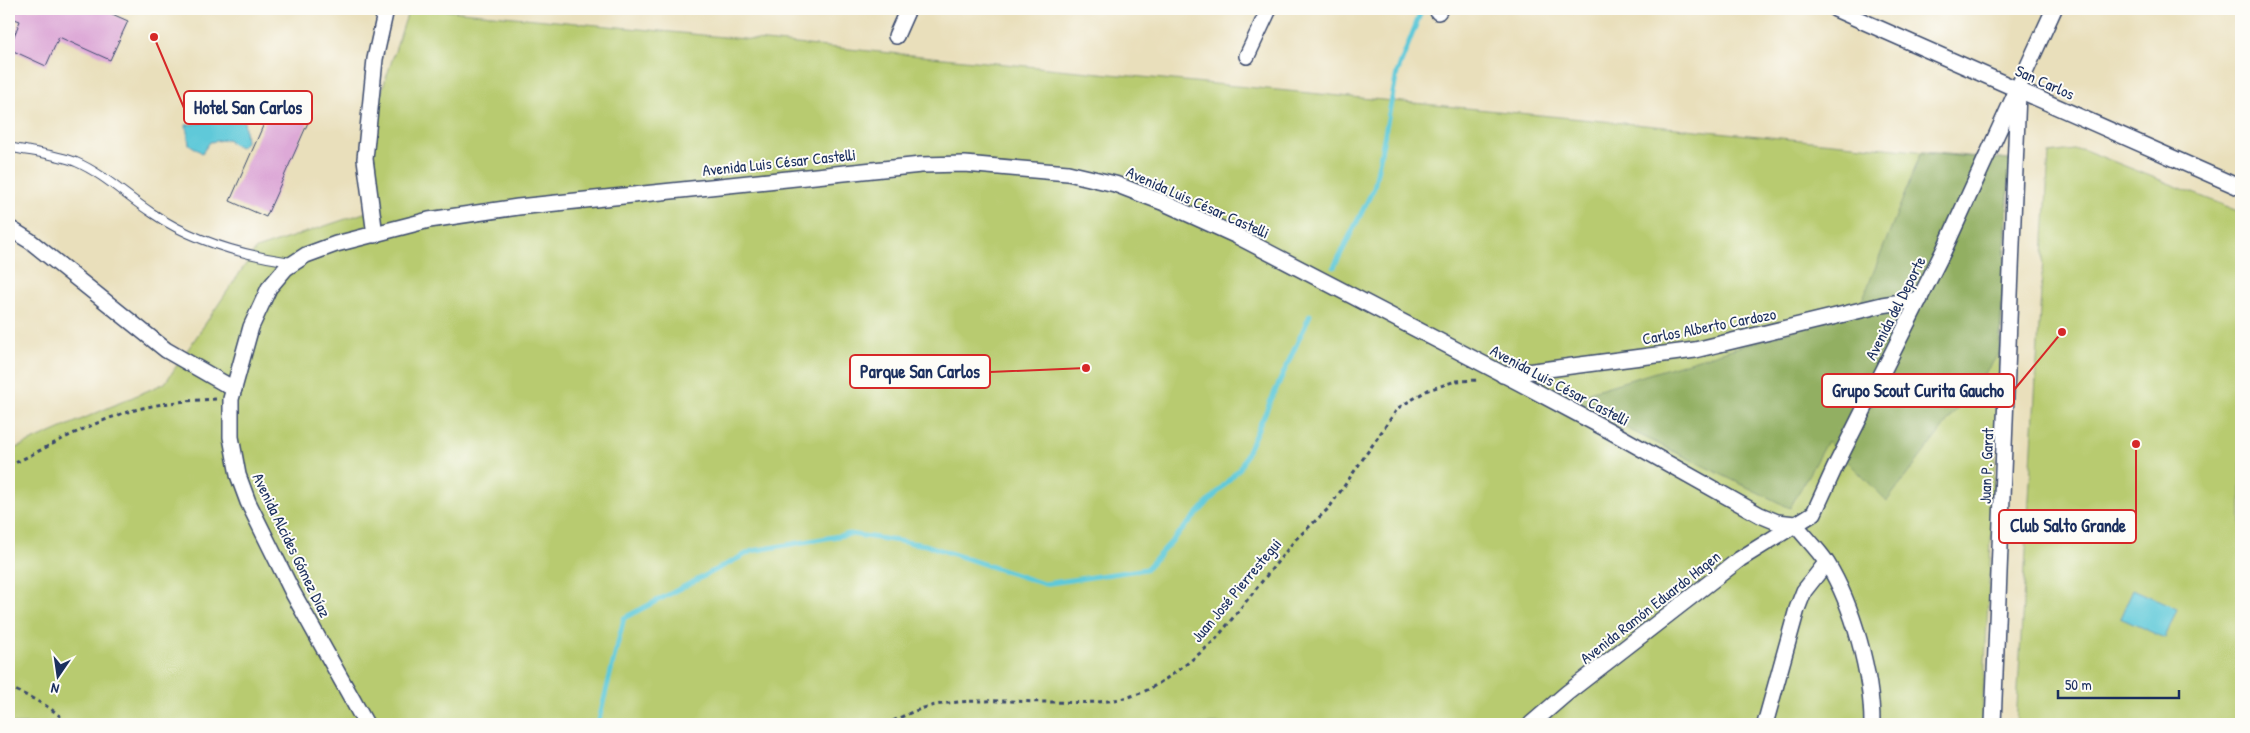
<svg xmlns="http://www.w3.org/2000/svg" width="2250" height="733" font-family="'Patrick Hand',sans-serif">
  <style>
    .green { fill: #b8cb6f; stroke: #6a7d66 }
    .forest { fill: #92af62; stroke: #566f60 }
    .water { fill: #5fc9d9; stroke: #3d7c9c }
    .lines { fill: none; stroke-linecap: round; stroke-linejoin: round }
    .stream { stroke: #5fc9d9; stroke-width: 5 }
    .building { fill: #dda9d7 }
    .lane-casing { stroke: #3a496c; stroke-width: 10 }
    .street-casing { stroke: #3a496c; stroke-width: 18 }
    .path { stroke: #3a496c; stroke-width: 3; stroke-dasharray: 4 4; stroke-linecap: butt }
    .lane { stroke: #fff; stroke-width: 8 }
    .street { stroke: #fff; stroke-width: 15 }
    .labels { text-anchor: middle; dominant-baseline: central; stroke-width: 4; stroke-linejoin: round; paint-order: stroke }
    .street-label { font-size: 16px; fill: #1b2f5e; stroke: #fdfcf7 }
    .leader { fill: none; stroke: #d62828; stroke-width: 2 }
    .callout-dot { fill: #d62828; stroke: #fdfcf7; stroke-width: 2 }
    .callout { fill: #fdfcf7; stroke: #d62828; stroke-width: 2 }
    .callout-label { font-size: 18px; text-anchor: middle; font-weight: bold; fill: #1b2f5e }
  </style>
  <rect width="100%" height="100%" fill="#fdfcf7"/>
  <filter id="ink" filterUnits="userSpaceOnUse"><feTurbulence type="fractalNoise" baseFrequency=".02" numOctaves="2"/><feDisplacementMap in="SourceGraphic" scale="10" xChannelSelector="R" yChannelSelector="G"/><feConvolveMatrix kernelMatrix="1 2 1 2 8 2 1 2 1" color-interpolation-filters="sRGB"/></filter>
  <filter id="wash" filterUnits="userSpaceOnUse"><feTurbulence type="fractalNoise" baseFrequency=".0096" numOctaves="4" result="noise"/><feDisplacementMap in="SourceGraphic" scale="20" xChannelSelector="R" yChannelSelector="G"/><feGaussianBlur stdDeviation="1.12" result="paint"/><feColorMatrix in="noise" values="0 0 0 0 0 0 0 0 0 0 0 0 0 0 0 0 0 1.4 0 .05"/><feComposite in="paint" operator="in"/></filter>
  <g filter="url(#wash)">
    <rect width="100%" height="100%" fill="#e9dfbb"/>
    <g class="green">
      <path d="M409 9H430L2010 160 1982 724H9V451L165 383 256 249 373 210 371 152 380 96Z"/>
      <path d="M2082 149 2241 212V724H2016L2049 153Z"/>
    </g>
    <path class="forest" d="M1921 153 2010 160 1999 354 1887 501 1827 441 1790 508 1566 399 1858 311Z"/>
    <g class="water">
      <path d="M235 111 244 118 246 142 240 147 232 144 228 139 210 142 202 153 189 144 186 125 228 119Z"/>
      <path d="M2133 589 2177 609 2165 638 2120 618Z"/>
    </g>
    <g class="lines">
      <g class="stream">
        <path d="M1334 267 1374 188 1397 73 1422 9"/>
        <path d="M598 724 624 618 752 551 850 534 926 545 1044 584 1146 569 1240 468 1310 315"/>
      </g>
    </g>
    <g id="blocks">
      <g class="building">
        <path d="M9 9H101L128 21 110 60 59 37 46 66 9 49 20 21 9 17Z"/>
        <path d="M274 101 310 118 266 217 230 201Z"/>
      </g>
    </g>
  </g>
  <g filter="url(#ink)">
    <use href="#blocks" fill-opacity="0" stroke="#3a496c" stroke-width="1"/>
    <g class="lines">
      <g class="lane-casing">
        <path id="lane" d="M9 147C31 152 55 154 76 162 104 174 127 197 152 213 193 241 242 255 291 262"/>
      </g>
      <g class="street-casing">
        <g id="street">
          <path d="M1835 9 2241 188"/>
          <path d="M1438 12 1440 9"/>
          <path d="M896 36 908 9"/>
          <path d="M1247 56 1269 9"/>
          <path d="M9 228 30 241 166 350 234 389"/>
          <path d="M375 235 365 159 375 59 386 9"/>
          <path d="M1503 375 1695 350 1882 305 1920 299"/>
          <path d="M1795 524C1805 537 1818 549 1827 563 1853 605 1872 675 1872 724"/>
          <path d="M366 724 293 593 248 502 238 475 231 437V399L251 327 269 288 286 268 306 255 336 244 429 220 518 207 921 165 965 164 1068 173 1115 184 1162 202 1237 236 1520 383 1610 431 1760 515 1777 522 1795 524"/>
          <path d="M1531 724 1567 693 1740 559 1814 513 1835 467 1944 250 2054 9"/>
          <path d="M1765 724 1797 609 1804 591 1826 563"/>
          <path d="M1993 724 2018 93"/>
        </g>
      </g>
      <g class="path">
        <path d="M9 466C48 447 89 423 131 411 159 403 189 400 218 399"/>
        <path d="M9 687C24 695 58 708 66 724"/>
        <path d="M886 724C902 717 918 708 936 705 974 698 1015 702 1054 702 1084 703 1117 704 1145 691 1166 681 1198 656 1216 639L1295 540 1329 508 1398 408 1428 390 1456 381 1480 380"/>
      </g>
      <use href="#lane" class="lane"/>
      <use href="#street" class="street"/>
    </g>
  </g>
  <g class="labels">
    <g class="street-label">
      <text transform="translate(2045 82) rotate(24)">San Carlos</text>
      <text transform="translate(779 162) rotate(-6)">Avenida Luis César Castelli</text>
      <text transform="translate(1198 202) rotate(24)">Avenida Luis César Castelli</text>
      <text transform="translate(1895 308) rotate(-63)">Avenida del Deporte</text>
      <text transform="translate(1709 326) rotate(-11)">Carlos Alberto Cardozo</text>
      <text transform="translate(1560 385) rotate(28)">Avenida Luis César Castelli</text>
      <text transform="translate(1986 466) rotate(-88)">Juan P. Garat</text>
      <text transform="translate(292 545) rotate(64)">Avenida Alcides Gómez Díaz</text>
      <text transform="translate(1236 590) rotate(-50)">Juan José Pierrestegui</text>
      <text transform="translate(1650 607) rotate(-38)">Avenida Ramón Eduardo Hagen</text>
    </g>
  </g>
  <path class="leader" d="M154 37L184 108M1086 368L990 372M2062 332L2014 390M2136 444L2136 526"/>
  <g class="callout-dot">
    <circle cx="154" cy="37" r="5"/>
    <circle cx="1086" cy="368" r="5"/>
    <circle cx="2062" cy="332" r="5"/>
    <circle cx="2136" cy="444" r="5"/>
  </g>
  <g class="callout">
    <rect x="184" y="91" width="128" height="33" rx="5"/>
    <rect x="850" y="355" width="140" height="33" rx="5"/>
    <rect x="1822" y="374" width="192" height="33" rx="5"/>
    <rect x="1999" y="510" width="137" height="33" rx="5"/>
  </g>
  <g class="callout-label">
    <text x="248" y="114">Hotel San Carlos</text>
    <text x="920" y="378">Parque San Carlos</text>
    <text x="1918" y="397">Grupo Scout Curita Gaucho</text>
    <text x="2068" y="532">Club Salto Grande</text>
  </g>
  <rect width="2250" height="733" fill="none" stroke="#fdfcf7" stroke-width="30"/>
  <g transform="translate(58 676) rotate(193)" stroke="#fdfcf7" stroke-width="4" paint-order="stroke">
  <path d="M0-4L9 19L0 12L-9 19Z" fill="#1b2f5e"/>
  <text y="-8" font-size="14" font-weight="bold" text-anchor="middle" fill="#1b2f5e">N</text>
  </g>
  <path d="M2058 690v8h121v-8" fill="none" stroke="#1b2f5e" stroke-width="2.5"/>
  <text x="2065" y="690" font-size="15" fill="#1b2f5e" stroke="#fdfcf7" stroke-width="4" paint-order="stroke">50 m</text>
</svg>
